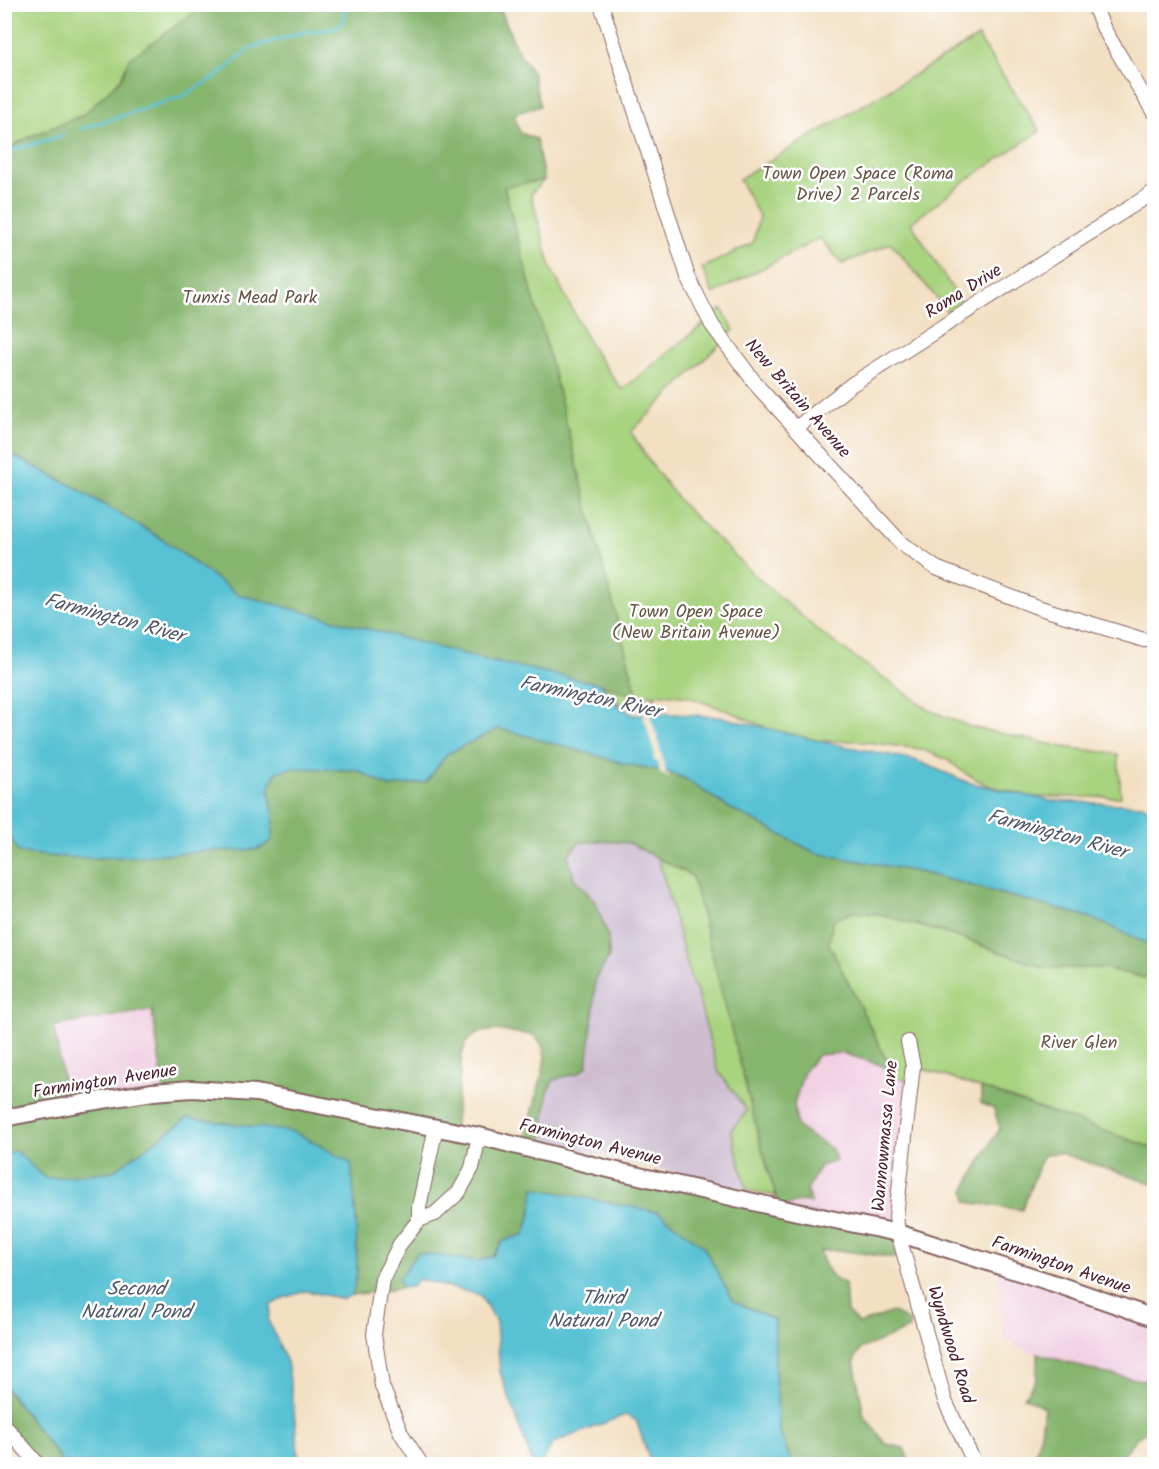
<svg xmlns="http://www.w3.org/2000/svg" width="1159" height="1469" font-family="Kalam,sans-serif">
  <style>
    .built { fill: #f1d0e2 }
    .industrial { fill: #cebed0 }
    .green { fill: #a8d37f; stroke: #797955; stroke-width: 1.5 }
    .forest { fill: #86b56e; stroke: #686a4c; stroke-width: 1.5; fill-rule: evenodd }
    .water { fill: #59c2d4; stroke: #527080; stroke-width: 1.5 }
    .pier { fill: #f3e0c3 }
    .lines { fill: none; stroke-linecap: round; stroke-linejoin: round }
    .stream { stroke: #59c2d4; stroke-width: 3 }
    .minor-casing { stroke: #856360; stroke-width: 16 }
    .major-casing { stroke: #856360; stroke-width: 20 }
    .minor { stroke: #fff; stroke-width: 14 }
    .major { stroke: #fff; stroke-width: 16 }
    .labels { text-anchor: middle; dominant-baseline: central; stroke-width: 5; stroke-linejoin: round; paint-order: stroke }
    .park-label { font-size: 18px; fill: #654; stroke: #fff }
    .street-label { font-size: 18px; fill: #4a1f2b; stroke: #fff }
    .water-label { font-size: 20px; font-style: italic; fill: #4f5866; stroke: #fff }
  </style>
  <rect width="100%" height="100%" fill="#fff"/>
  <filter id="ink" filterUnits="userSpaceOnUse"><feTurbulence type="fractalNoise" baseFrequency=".0167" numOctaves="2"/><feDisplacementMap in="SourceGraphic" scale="12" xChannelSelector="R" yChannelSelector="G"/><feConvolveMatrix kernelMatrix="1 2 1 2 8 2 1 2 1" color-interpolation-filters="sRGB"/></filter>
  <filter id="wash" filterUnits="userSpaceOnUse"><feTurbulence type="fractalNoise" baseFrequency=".008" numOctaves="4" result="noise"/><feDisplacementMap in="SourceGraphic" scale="24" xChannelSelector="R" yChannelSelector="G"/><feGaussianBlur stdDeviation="1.35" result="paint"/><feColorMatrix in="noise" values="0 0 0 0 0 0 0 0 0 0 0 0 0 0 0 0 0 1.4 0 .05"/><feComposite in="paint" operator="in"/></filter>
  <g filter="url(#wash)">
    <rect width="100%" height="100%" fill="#f3e0c3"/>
    <g class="built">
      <path d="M152 1009 164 1091 67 1106 54 1026Z"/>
      <path d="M842 1053 881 1065 895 1077 915 1083 898 1233 779 1208 807 1190 820 1166 832 1149 808 1135 797 1126 794 1104 804 1071 818 1055Z"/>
      <path d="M998 1265 1154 1318V1382L1102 1373 1019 1348 1003 1337Z"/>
    </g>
    <path class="industrial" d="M599 841 629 843 658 858 693 985H695L718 1071 747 1112 731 1130 747 1190 542 1141 548 1091 553 1081 561 1077 577 1074 587 1066 594 1006 595 979 609 957 608 937 596 903 574 878 568 855 579 843Z"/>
    <g class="green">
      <path d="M4 5H463L515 184 544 180 531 194 551 268 592 348 622 390 722 309 734 330 631 432 651 464 682 504 750 571 821 633 931 711 971 727 1063 747 1118 754 1121 797H1033L989 786 965 773 946 759 921 749 857 741H796L733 713 689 697 663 694 655 695V699L652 695 638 697 636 692H635L632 694 633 697 636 699V704L634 706H627L617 703 618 698 600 695 383 644 289 598 272 597 238 604 71 480 30 469 4 458Z"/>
      <path d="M978 37 1040 131 967 180 911 223 962 304 948 312 891 243 842 264 820 238 713 294 702 268 753 243 759 216 739 179Z"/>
      <path d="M689 762 811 1203 747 1190 731 1130 747 1111 718 1071 695 986H693L633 766Z"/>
      <path d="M853 912 883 915 964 939 1044 968H1104L1154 980V1148L918 1067 915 1083 895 1077 829 944 832 920Z"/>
    </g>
    <g class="forest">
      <path d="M259 4 499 5 516 48 532 72 540 106 514 114 520 133 536 139 544 180 504 187 554 374 598 548 638 697 601 684 485 660 237 594 162 539 74 487 5 451V150L31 136 83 115 121 79 129 59 201 8C214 1 237 4 251 9Z"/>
      <path d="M499 728 626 764 659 770 684 778 728 807 816 853 924 873 1089 917 1154 946V980L1104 968H1044L964 939 883 915 853 912 833 920 829 944 895 1077 881 1065 842 1053 818 1055 804 1071 794 1104 797 1126 808 1135 832 1149 836 1161 820 1166 807 1190V1200L781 1207 898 1233 905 1259 837 1250 820 1251C825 1266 828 1279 845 1283L847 1312 859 1324 893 1312 910 1323 909 1329 860 1349 854 1361 864 1416 886 1444 904 1448 910 1464H792L779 1431 775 1372V1320L733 1301 703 1246 532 1209 525 1234 503 1241 493 1256 478 1261 417 1253 398 1280 403 1288 352 1295 357 1273 356 1218 188 1118 113 1171 46 1179 16 1151 5 1153 4 823 18 852 249 850 261 848 274 818 269 789 276 772 292 768 357 770 389 787 426 782 447 754ZM599 841 629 843 692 876 761 1146 779 1207 541 1152 548 1091 553 1081 561 1077 577 1074 587 1066 594 1006 595 979 609 957 608 937 596 903 574 878 568 855 579 843ZM152 1010 164 1091 67 1106 54 1026ZM495 1030 534 1035 542 1044 545 1056 543 1070 524 1147 454 1131 462 1055 466 1042 477 1033Z"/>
      <path d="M981 1088 1154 1148V1184L1060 1153 1045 1154 1040 1163 1022 1210 967 1202 965 1189 992 1141 1000 1129 994 1109 981 1103Z"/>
      <path d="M1037 1353 1102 1373 1154 1382V1427L1136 1438 1119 1460 1083 1464H1032L1041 1433 1044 1407 1024 1397 1037 1378Z"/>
      <path d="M4 1387 64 1464H38L5 1425Z"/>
    </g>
    <g class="water">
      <path d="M4 451 74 487 162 539 237 594 485 660 601 684 616 704 633 715 659 713 721 717 824 742 915 760 967 782 1051 801 1142 805 1154 811V946L1089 917 924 873 816 853 728 807 684 778 659 770 626 764 499 728 447 754 426 782 389 787 357 770 292 768 276 772 269 789 274 818 272 840C268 843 264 847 260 848 245 853 222 849 205 851 143 856 81 863 18 852L4 823Z"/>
      <path d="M188 1118 295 1132 351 1163 356 1218 357 1273 352 1295 343 1299 306 1291 283 1298 271 1305 268 1320 287 1362 293 1401 299 1464H64L5 1387V1153L16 1151 46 1179 113 1171Z"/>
      <path d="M534 1188 658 1212 703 1246 733 1301 775 1320V1372L779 1431 792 1464H651L636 1420 625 1415 553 1443 541 1464H533L500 1372 496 1322 480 1295 418 1279 412 1287 403 1288 398 1280 417 1253 478 1261 493 1256 503 1241 525 1234 532 1209Z"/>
    </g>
    <path class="pier" d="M643 711H649L656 735H658V741L666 773 669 774 670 777 661 774 657 762 654 760 653 756 655 755 646 723 644 721Z"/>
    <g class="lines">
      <g class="stream">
        <path d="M81 129 183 96 219 75 250 48 300 33 333 29 343 22 346 4"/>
        <path d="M4 153 64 135"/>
      </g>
    </g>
  </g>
  <g filter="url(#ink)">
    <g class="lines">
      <g class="minor-casing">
        <g id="minor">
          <path d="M601 4 688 277 712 325 759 388 902 544 936 568 1037 607 1144 640H1154"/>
          <path d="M1093 4 1104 29 1154 113"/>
          <path d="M796 428 851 385 1154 192"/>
          <path d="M908 1042 913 1066 896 1216 898 1233 945 1401 975 1464"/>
          <path d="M419 1220V1207L436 1127"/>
          <path d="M4 1425 38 1464"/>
          <path d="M421 1464 401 1433 382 1386 374 1334 382 1279 400 1244 419 1220 435 1214 459 1192 472 1168 479 1136"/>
        </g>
      </g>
      <g class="major-casing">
        <path id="major" d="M4 1118 83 1103 153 1092 192 1089 256 1093 479 1136 604 1168 797 1212 898 1233 1059 1285 1154 1318"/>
      </g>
      <use href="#minor" class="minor"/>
      <use href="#major" class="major"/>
    </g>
  </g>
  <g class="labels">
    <g class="park-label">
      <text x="858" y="174">Town Open Space (Roma<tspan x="858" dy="21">Drive) 2 Parcels</tspan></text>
      <text x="250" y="298">Tunxis Mead Park</text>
      <text x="696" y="612">Town Open Space<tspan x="696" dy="21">(New Britain Avenue)</tspan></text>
      <text x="1079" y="1043">River Glen</text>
    </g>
    <g class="street-label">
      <text transform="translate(964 292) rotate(-32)">Roma Drive</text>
      <text transform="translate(797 399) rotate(49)">New Britain Avenue</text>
      <text transform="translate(105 1082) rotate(-9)">Farmington Avenue</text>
      <text transform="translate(886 1136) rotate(-85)">Wannowmassa Lane</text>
      <text transform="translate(590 1143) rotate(14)">Farmington Avenue</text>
      <text transform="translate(1061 1266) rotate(19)">Farmington Avenue</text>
      <text transform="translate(950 1345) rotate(73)">Wyndwood Road</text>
    </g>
    <g class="water-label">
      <text transform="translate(114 619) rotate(15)">Farmington River</text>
      <text transform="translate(590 698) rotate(12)">Farmington River</text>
      <text transform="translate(1057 835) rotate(15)">Farmington River</text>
      <text x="136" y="1290">Second<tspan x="136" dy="23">Natural Pond</tspan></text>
      <text x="603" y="1299">Third<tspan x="603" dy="23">Natural Pond</tspan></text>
    </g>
  </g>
  <rect width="1159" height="1469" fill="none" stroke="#fff" stroke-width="24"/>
</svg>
